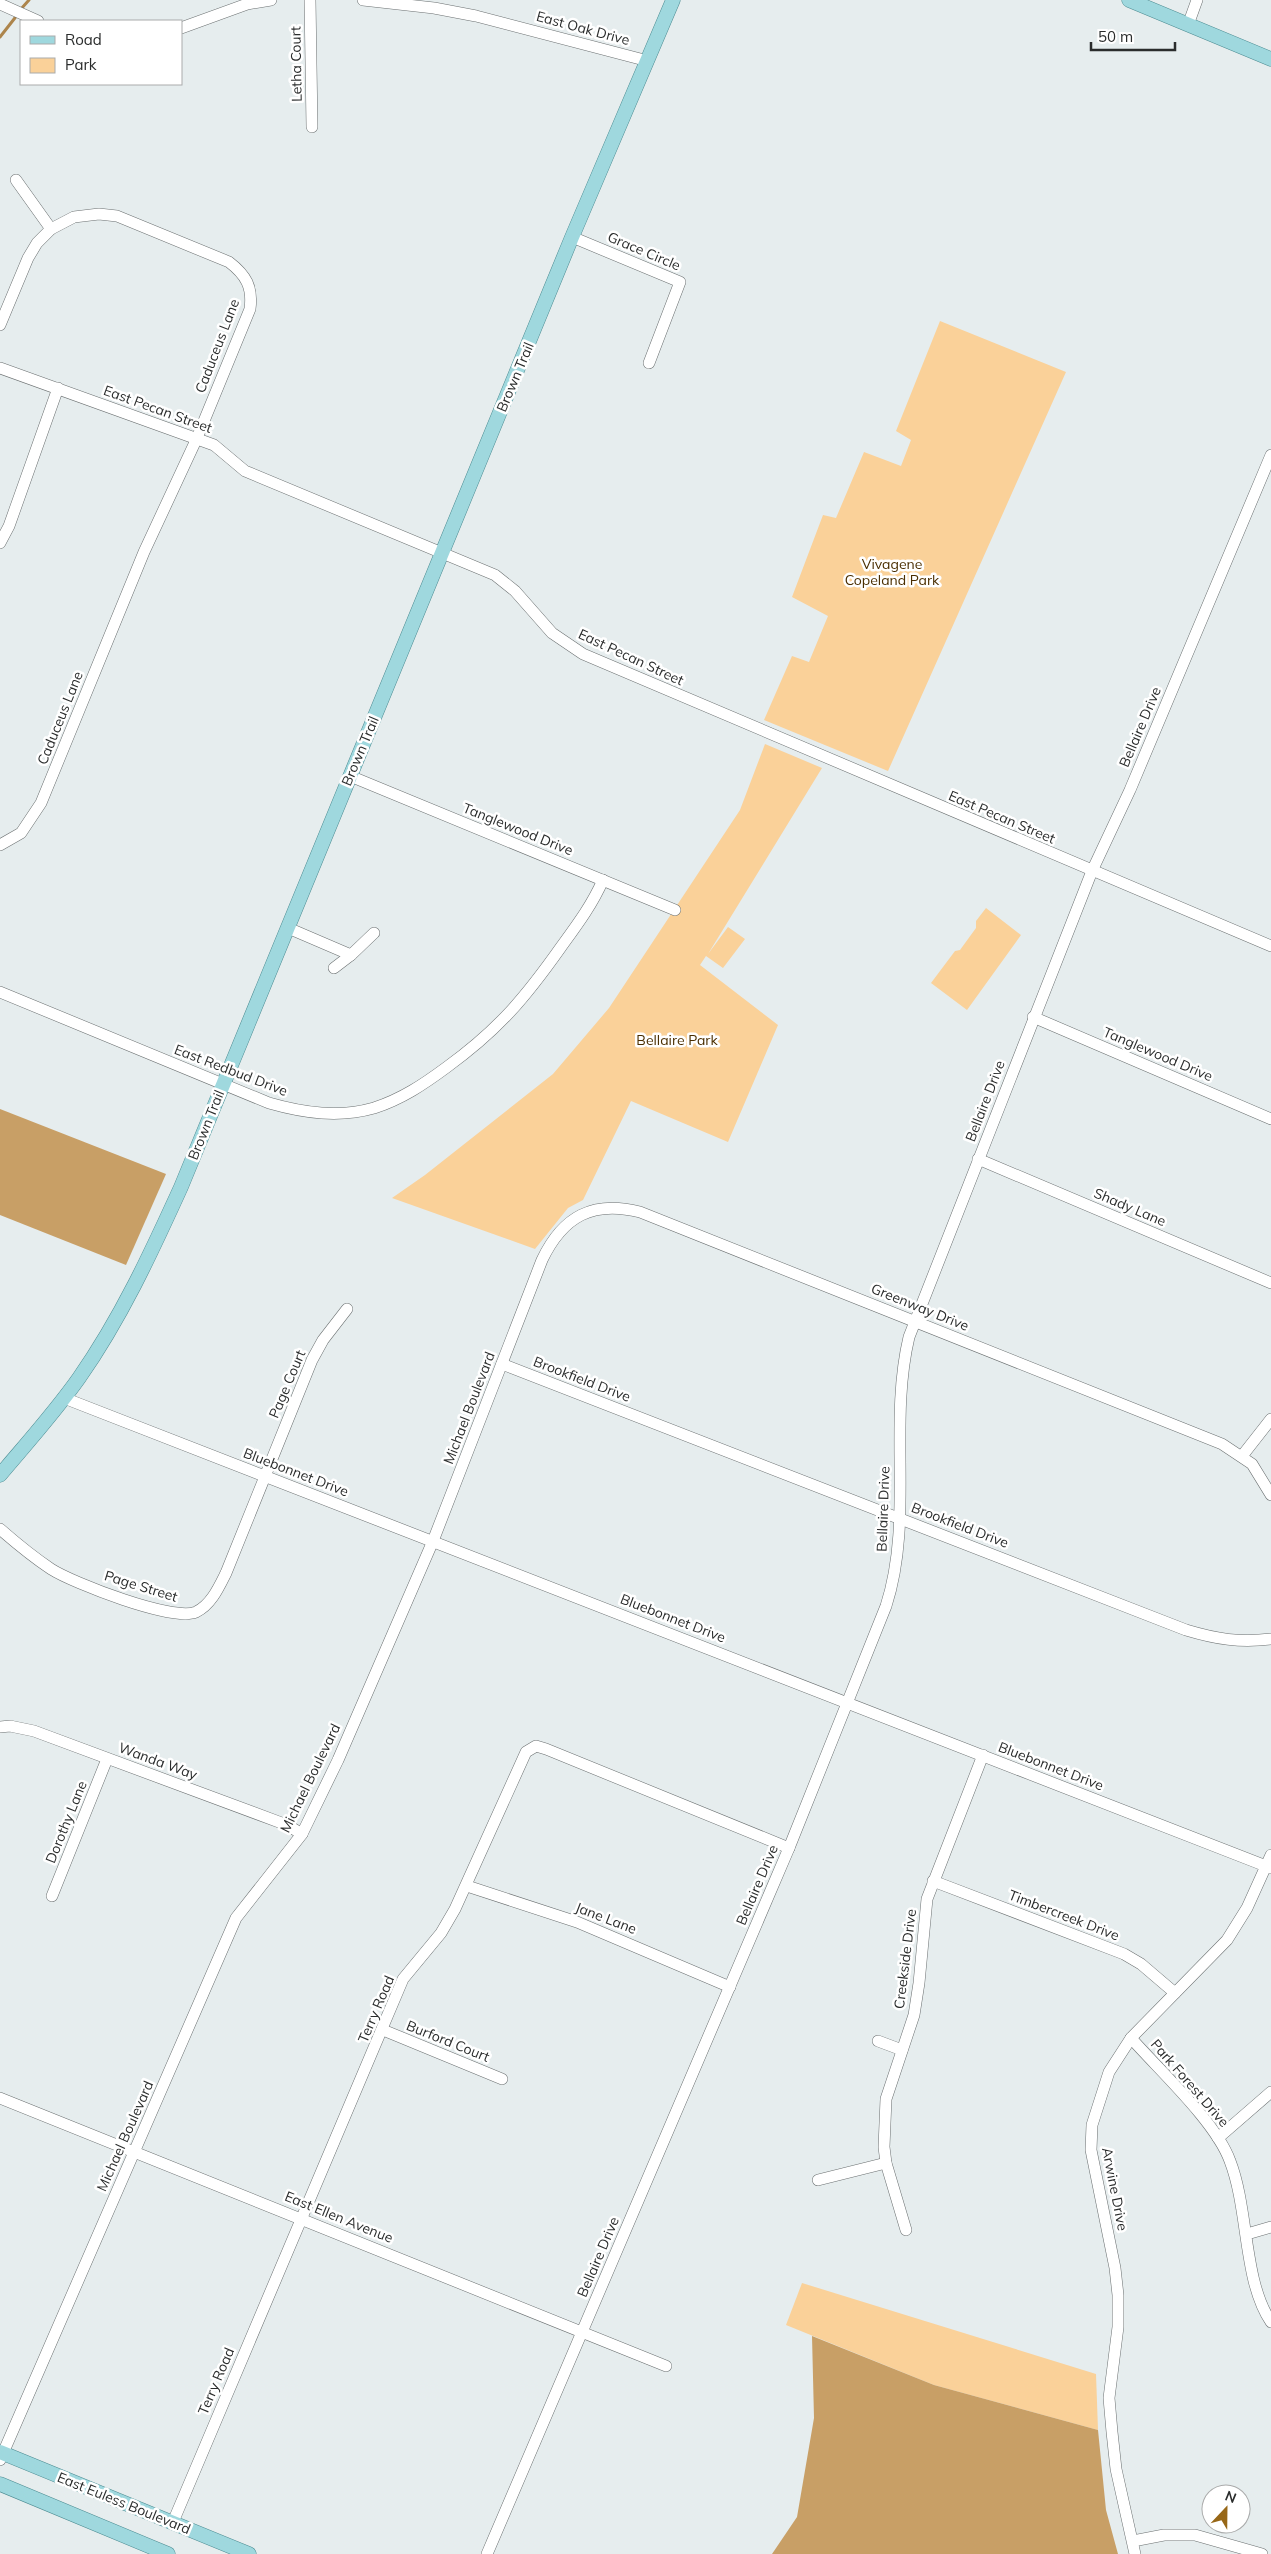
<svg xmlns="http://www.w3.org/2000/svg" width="1271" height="2554" font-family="Mulish,sans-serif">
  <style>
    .green { fill: #fad199 }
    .forest { fill: #c89f66 }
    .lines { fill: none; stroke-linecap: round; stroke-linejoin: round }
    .stream { stroke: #ad854c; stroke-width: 3 }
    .minor-casing { stroke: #6b7071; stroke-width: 12 }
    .major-casing { stroke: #4c8b91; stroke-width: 15 }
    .minor { stroke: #fff; stroke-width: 11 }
    .major { stroke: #9fd8de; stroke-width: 14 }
    .labels { text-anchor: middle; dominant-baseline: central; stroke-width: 5; stroke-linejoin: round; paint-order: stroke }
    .street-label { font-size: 14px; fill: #2a2c2c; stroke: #fff }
    .park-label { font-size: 14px; fill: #4a2e00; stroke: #fff }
  </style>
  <rect width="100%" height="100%" fill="#e6edee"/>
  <g class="green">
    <path d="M940 321 1066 372 888 771 764 720 792 656 809 662 828 616 792 597 823 515 836 518 864 452 901 466 911 440 896 431Z"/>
    <path d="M765 744 822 768 708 954 728 927 745 939 723 968 706 956 700 965 778 1025 728 1142 631 1101 583 1200 568 1208 535 1249 392 1198 425 1175 553 1074 609 1008 740 810Z"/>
    <path d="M986 908 1021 935 967 1010 931 983 955 951 960 950 976 928V921Z"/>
    <path d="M802 2283 1096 2374 1098 2430 934 2385 786 2325Z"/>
  </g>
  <g class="forest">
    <path d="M0 1109 166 1174 126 1265 0 1215Z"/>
    <path d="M812 2336 934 2385 1098 2430 1106 2510 1118 2554H772L797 2517 814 2418Z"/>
  </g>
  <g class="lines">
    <g class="stream">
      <path d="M21 9 29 0"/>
      <path d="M0 37 18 14"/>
    </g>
    <g class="minor-casing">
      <g id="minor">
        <path d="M310 0 312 127"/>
        <path d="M363 0 434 8 476 16 648 61"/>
        <path d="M0 4 38 21"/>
        <path d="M1188 25 1197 0"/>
        <path d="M181 28 247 4 271 0"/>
        <path d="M16 180 51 229"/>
        <path d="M572 237 680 282 649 363"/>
        <path d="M0 325 28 258 37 243 51 229 74 217 99 214 117 216 229 262C246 275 253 287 250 309L197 438 144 552 41 803 21 833 0 845"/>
        <path d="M0 368 214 445 245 471 495 575 515 591 552 633 583 654 1271 946"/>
        <path d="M0 543 9 526 58 388"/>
        <path d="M350 776 675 910"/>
        <path d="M288 928 351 955 374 933"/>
        <path d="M334 968 351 955"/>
        <path d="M0 992 269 1103C304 1113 339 1118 374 1108 402 1099 424 1084 447 1067 498 1030 525 998 561 947 577 925 592 905 603 880"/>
        <path d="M1033 1017 1271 1119"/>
        <path d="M978 1159 1271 1283"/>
        <path d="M502 1364 1186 1630C1216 1639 1240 1643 1271 1639"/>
        <path d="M64 1398 1271 1868"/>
        <path d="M1242 1456 1271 1419"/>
        <path d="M0 1529C16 1543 33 1557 51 1569 73 1583 173 1622 196 1612 211 1605 219 1587 226 1573L312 1360 323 1340 347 1309"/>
        <path d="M0 1727 10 1726 34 1731 287 1825 302 1834"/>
        <path d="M933 1881 1124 1954 1141 1964 1175 1993"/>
        <path d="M467 1886 577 1922 730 1987"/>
        <path d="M52 1896 107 1759"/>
        <path d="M383 2030 502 2079"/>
        <path d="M1131 2038C1159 2070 1216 2122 1230 2161 1249 2210 1243 2281 1271 2322"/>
        <path d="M878 2041 902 2050"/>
        <path d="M0 2098 666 2366"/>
        <path d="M1218 2138 1271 2092"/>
        <path d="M818 2180 886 2163"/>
        <path d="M906 2230 886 2163 884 2147 886 2099 914 2015 919 1983 927 1899 983 1755"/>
        <path d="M1247 2234 1271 2227"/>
        <path d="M0 2460 236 1918 302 1834 338 1760 433 1541 542 1260C563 1216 593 1200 640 1212L1222 1444 1252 1464 1271 1495"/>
        <path d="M173 2522 403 1979 441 1933 455 1909 526 1752 536 1746 546 1749 789 1848"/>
        <path d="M1133 2541 1164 2535H1195L1262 2554"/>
        <path d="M487 2554 789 1848 886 1606C914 1520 888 1425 909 1337L1092 871 1130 790 1271 455"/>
        <path d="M1135 2554 1116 2469 1112 2432 1109 2398 1118 2327V2295L1115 2268 1091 2150 1092 2125 1109 2072 1131 2038 1227 1940 1247 1908 1271 1855"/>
      </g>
    </g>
    <g class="major-casing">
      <g id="major">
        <path d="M1129 0 1271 59"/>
        <path d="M0 1475C27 1443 55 1412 79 1378 121 1318 151 1253 181 1187L572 237 673 0"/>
        <path d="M0 2452 249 2554"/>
        <path d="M0 2484 168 2554"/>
      </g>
    </g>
    <use href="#minor" class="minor"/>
    <use href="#major" class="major"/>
  </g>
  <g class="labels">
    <g class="street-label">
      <text transform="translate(583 28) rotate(15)">East Oak Drive</text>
      <text transform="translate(296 64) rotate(-91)">Letha Court</text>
      <text transform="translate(644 251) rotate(23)">Grace Circle</text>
      <text transform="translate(217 346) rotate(-69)">Caduceus Lane</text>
      <text transform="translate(515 377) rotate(-67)">Brown Trail</text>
      <text transform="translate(158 409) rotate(20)">East Pecan Street</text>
      <text transform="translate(631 657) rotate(25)">East Pecan Street</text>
      <text transform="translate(60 718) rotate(-68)">Caduceus Lane</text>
      <text transform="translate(1140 727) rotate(-67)">Bellaire Drive</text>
      <text transform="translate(360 751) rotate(-67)">Brown Trail</text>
      <text transform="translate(1002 817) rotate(23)">East Pecan Street</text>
      <text transform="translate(518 829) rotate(22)">Tanglewood Drive</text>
      <text transform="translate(1158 1054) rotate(23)">Tanglewood Drive</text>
      <text transform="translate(231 1070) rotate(21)">East Redbud Drive</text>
      <text transform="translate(985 1101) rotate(-69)">Bellaire Drive</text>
      <text transform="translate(206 1125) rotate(-68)">Brown Trail</text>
      <text transform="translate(1130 1207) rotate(23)">Shady Lane</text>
      <text transform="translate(920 1307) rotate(22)">Greenway Drive</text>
      <text transform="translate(582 1379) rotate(21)">Brookfield Drive</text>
      <text transform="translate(287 1384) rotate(-67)">Page Court</text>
      <text transform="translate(469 1408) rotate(-69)">Michael Boulevard</text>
      <text transform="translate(296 1472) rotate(21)">Bluebonnet Drive</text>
      <text transform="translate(883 1509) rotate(-88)">Bellaire Drive</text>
      <text transform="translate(960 1525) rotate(21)">Brookfield Drive</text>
      <text transform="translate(141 1586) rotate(17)">Page Street</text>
      <text transform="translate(673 1618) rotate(21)">Bluebonnet Drive</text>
      <text transform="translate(158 1761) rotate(20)">Wanda Way</text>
      <text transform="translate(1051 1766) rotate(21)">Bluebonnet Drive</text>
      <text transform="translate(310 1778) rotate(-64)">Michael Boulevard</text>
      <text transform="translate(66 1822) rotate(-68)">Dorothy Lane</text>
      <text transform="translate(757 1885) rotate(-67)">Bellaire Drive</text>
      <text transform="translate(1064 1915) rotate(21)">Timbercreek Drive</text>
      <text transform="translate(606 1918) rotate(21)">Jane Lane</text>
      <text transform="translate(905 1959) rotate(-83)">Creekside Drive</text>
      <text transform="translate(376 2009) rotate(-67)">Terry Road</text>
      <text transform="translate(448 2041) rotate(22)">Burford Court</text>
      <text transform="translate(1190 2083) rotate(49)">Park Forest Drive</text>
      <text transform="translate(125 2136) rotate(-66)">Michael Boulevard</text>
      <text transform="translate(1115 2189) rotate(79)">Arwine Drive</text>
      <text transform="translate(339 2217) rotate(22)">East Ellen Avenue</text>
      <text transform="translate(598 2257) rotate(-67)">Bellaire Drive</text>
      <text transform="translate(216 2381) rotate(-67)">Terry Road</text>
      <text transform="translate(124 2503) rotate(22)">East Euless Boulevard</text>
    </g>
    <g class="park-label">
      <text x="892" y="564">Vivagene<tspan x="892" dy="16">Copeland Park</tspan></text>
      <text x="677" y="1040">Bellaire Park</text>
    </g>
  </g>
  <rect x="20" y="20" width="162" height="65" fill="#ffffff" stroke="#aaabab"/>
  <rect x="30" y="36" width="25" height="8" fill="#9fd8de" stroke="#aaabab"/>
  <text x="65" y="45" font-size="15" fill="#2a2c2c">Road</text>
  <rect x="30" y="58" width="25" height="15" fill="#fad199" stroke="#aaabab"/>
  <text x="65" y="70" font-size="15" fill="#2a2c2c">Park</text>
  <g transform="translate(1226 2509) rotate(22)"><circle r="24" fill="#ffffff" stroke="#aaabab"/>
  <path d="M0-4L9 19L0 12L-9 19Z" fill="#976717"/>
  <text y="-8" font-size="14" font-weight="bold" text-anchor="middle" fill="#2a2c2c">N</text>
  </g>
  <path d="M1091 42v8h84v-8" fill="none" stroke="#2a2c2c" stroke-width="2.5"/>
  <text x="1098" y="42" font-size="15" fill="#2a2c2c" stroke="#ffffff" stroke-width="4" paint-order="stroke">50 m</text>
</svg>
